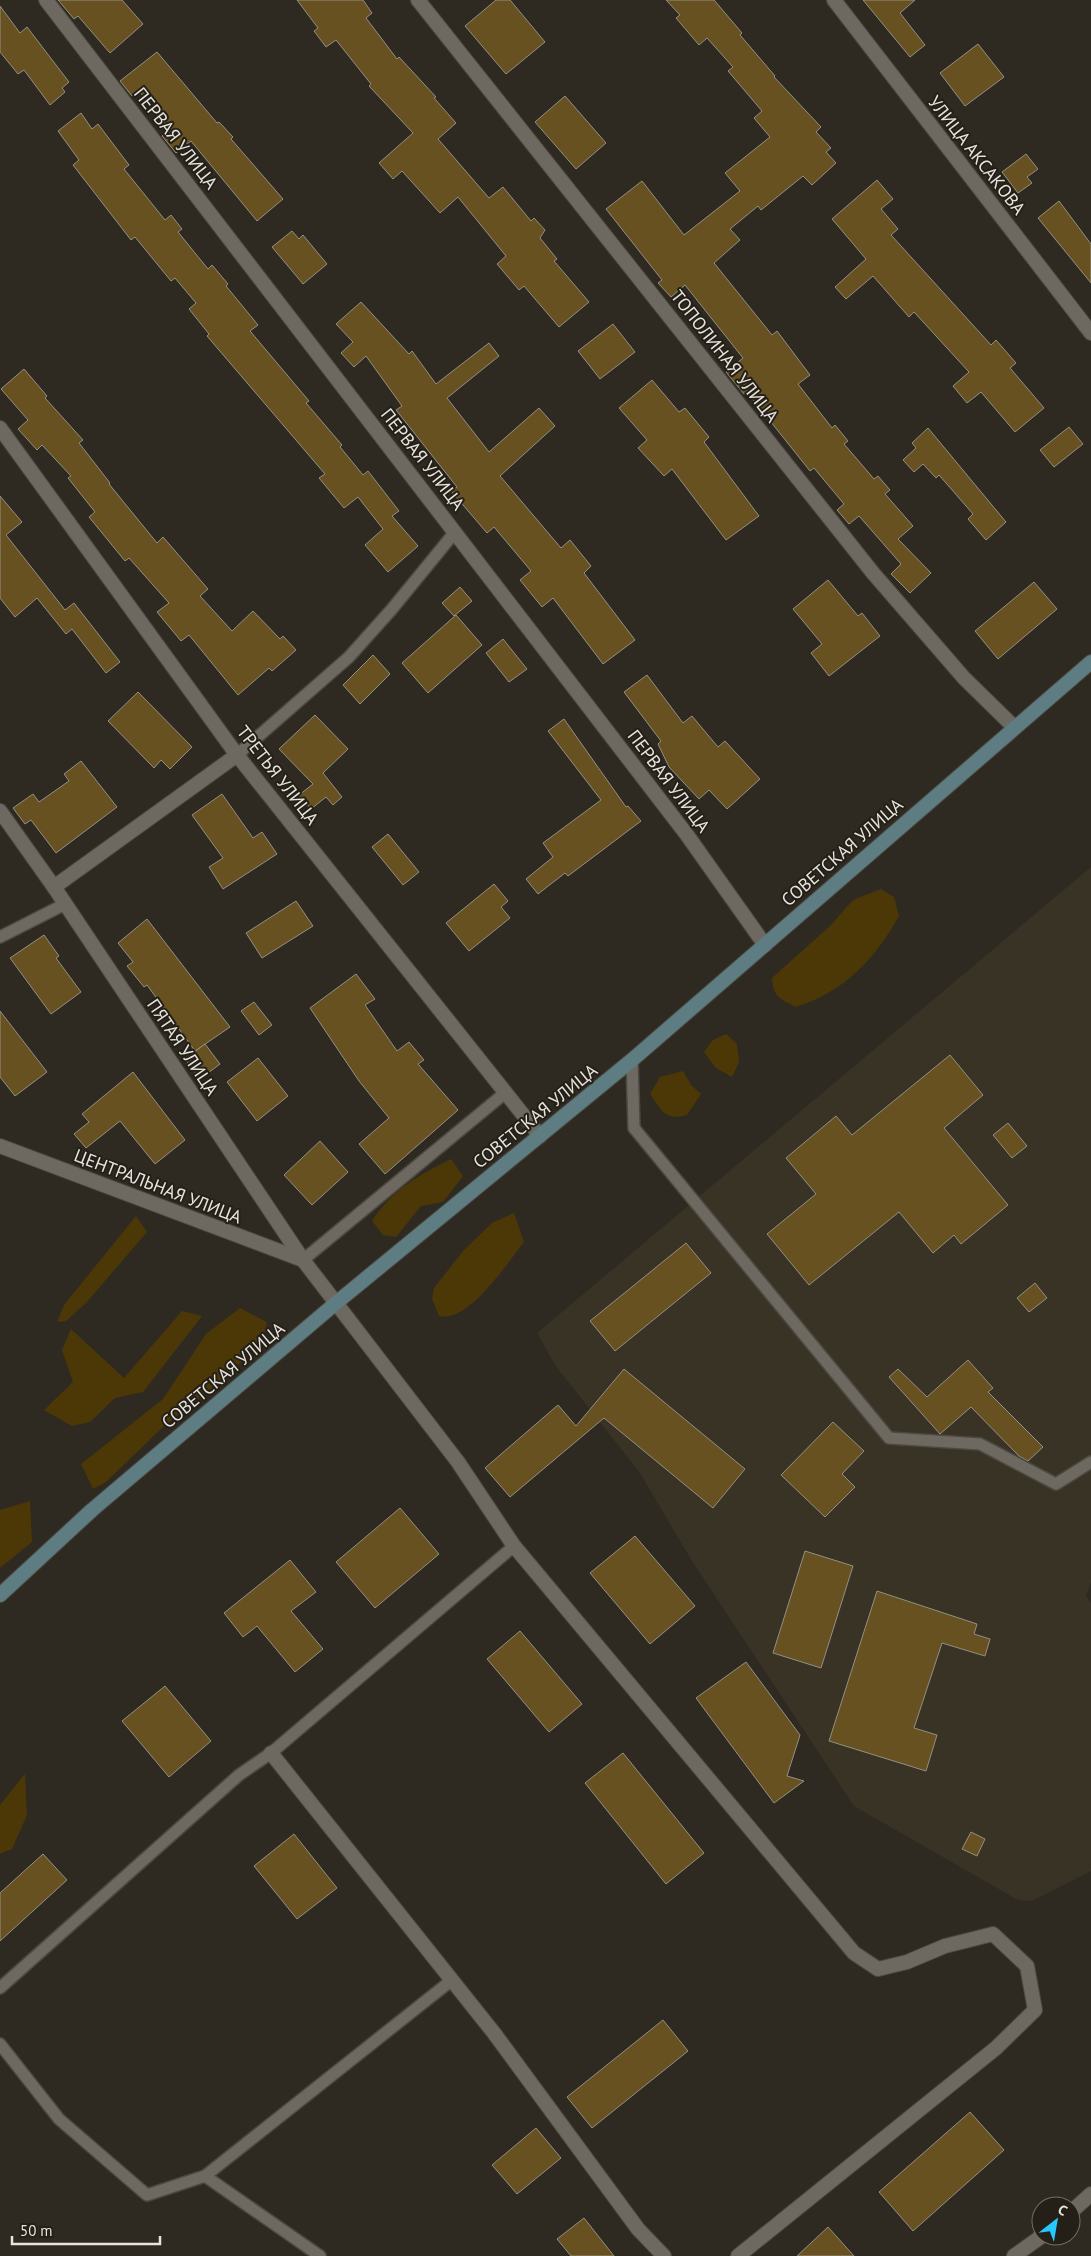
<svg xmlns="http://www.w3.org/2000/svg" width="1091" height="2256" font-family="'PT Sans',sans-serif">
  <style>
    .built { fill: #393325 }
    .green { fill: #4c3806 }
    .building { fill: #675120; stroke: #948f86 }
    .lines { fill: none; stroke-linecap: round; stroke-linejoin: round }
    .service-casing { stroke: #4c4942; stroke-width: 14 }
    .minor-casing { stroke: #4c4942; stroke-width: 16 }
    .secondary-casing { stroke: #4c4942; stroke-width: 16 }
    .service { stroke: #6e6960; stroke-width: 11 }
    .minor { stroke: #6e6960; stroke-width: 14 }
    .secondary { stroke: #5e7d83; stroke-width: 14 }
    .labels { text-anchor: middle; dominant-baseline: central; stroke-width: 4; stroke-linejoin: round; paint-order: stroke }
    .street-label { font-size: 18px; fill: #e7e4df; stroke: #242018 }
  </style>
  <rect width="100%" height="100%" fill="#2e2a22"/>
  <path class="built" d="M1091 867V1582L1086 1596 1091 1603V1871L1032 1901 1018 1900 854 1806 692 1561 640 1473 555 1365 537 1333Z"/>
  <g class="green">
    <path d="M881 889 894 897 899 916C875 959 844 992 796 1007 780 999 773 997 772 978L830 926 853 900Z"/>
    <path d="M726 1034 737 1044 739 1062 732 1077 716 1068 704 1052 713 1040Z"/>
    <path d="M683 1071 691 1085 701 1094 687 1115C665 1121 662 1111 650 1094L660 1077Z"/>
    <path d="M451 1159 463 1176 443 1202 421 1206 396 1237 383 1235 372 1221C392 1190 419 1175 451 1159Z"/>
    <path d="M514 1213 524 1242C508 1262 468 1324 439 1316L432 1299 434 1288 463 1251 492 1223Z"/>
    <path d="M136 1216 147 1232 86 1303 66 1321 57 1322 64 1305Z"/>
    <path d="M240 1308 267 1322 262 1343 218 1383 164 1426 106 1482 93 1489 81 1464 163 1399 206 1334Z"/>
    <path d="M182 1311 202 1316 143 1392 115 1398 90 1422 72 1426 44 1410 73 1382 62 1350 71 1329 124 1378Z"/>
    <path d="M30 1501 32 1542 0 1568V1510Z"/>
    <path d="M25 1774 27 1815 12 1849 0 1854V1805Z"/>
  </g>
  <g class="building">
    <path d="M58 0H122L143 24 110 53 78 16 74 19Z"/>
    <path d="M297 0H363L372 13 366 18 397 59 399 57 436 97 434 98 456 123 438 139 489 198 503 187 531 221 534 218 545 230 540 238 557 259 554 261 589 302 559 327 524 286 519 290 497 264 506 256 458 197 440 213 402 171 393 179 379 163 413 133 369 86 371 84 336 40 326 47 314 31 318 28Z"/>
    <path d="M496 0H510L545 42 506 74 465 26Z"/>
    <path d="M666 0H714L742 33 740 35 775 76 774 77 821 127 816 132 831 148 826 152 836 163 812 185 803 176 761 210 758 206 730 229 740 240 714 263 772 335 777 331 810 375 798 384 832 428 835 425 848 441 844 444 874 479 878 476 890 490 885 494 913 526 898 539 931 573 910 593 891 574 901 564 859 516 849 524 837 510 844 504 814 468 810 471 747 392 744 394 726 372 743 358 685 285 671 297 658 283 662 280 606 209 642 181 684 235 740 191 725 173 770 137 754 118 762 111 728 71 733 67 707 38 699 45 676 18 680 15Z"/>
    <path d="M863 0H915L900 13 925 45 910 57Z"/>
    <path d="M0 6 20 33 27 27 69 82 62 88 65 92 50 105 24 70 18 74 0 52Z"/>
    <path d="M978 44 1004 77 965 106 940 73Z"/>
    <path d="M157 52 217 123 219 122 233 137 231 139 283 199 257 221 191 141 176 153 162 136 170 129 139 91 132 96 120 81Z"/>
    <path d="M565 96 606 143 576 169 535 122Z"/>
    <path d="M81 113 92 129 98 124 129 165 124 169 165 220 171 215 182 229 178 232 208 269 212 265 228 284 226 286 258 325 250 331 309 401 306 403 342 445 340 447 363 475 368 471 399 511 392 516 418 546 388 572 365 545 383 529 358 497 344 508 319 478 325 474 207 336 209 334 189 309 196 303 175 278 171 281 135 237 131 240 73 165 79 160 58 131Z"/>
    <path d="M1026 154 1038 169 1027 177 1032 183 1018 193 1002 172Z"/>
    <path d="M877 180 893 199 881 209 898 229 891 235 991 345 996 340 1016 363 1010 368 1044 408 1015 432 981 392 967 403 953 386 969 372 914 312 909 317 873 276 846 299 835 287 866 259 832 219Z"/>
    <path d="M1059 201 1091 244V283L1038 218Z"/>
    <path d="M292 231 299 239 303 235 327 264 303 284 272 247Z"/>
    <path d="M361 302 409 354 412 351 436 384 489 343 499 356 447 398 489 452 539 408 555 426 500 476 561 548 570 540 591 566 584 573 635 640 603 664 553 598 542 607 520 580 531 571 494 527 487 533 451 491 457 487 396 410 402 406 366 356 354 367 341 353 353 342 336 324Z"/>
    <path d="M613 324 635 352 600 379 578 351Z"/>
    <path d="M24 369 47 396 45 398 83 440 79 443 110 483 109 484 157 543 163 537 208 589 200 596 232 631 253 611 280 639 283 636 296 650 272 671 269 668 238 695 189 635 181 641 157 612 169 603 129 558 125 561 89 517 95 512 68 478 71 476 42 445 37 450 18 429 28 420 1 389Z"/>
    <path d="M652 380 679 412 685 408 709 437 704 442 759 516 726 540 672 469 664 476 638 448 647 440 619 408Z"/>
    <path d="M1069 427 1083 444 1054 467 1040 450Z"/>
    <path d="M928 428 1006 522 986 540 968 519 973 514 939 475 936 478 923 464 914 472 903 460 916 448 912 443Z"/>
    <path d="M0 496 22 522 6 535 65 610 74 603 120 662 106 673 72 629 66 634 37 598 15 617 0 598Z"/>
    <path d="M828 580 858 616 862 613 880 636 829 676 811 653 822 644 793 609Z"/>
    <path d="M1034 582 1057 609 998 659 975 631Z"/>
    <path d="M460 587 472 601 454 616 442 603Z"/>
    <path d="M456 615 482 645 428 693 402 663Z"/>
    <path d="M503 639 527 669 509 682 486 653Z"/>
    <path d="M373 655 390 674 360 704 343 685Z"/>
    <path d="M647 675 683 723 692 716 718 747 725 741 760 779 727 809 709 790 699 799 669 767 658 744 661 741 624 692Z"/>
    <path d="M138 692 192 747 170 769 161 760 154 768 108 721Z"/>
    <path d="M315 715 348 749 323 773 342 797 333 805 326 797 311 809 299 795 313 784 279 749Z"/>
    <path d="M564 719 626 807 628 806 641 821 568 876 565 873 538 894 526 879 553 857 543 843 601 800 548 731Z"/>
    <path d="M81 761 117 807 56 853 31 820 25 824 13 808 33 794 39 802 69 781 64 774Z"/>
    <path d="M222 794 253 838 262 832 277 854 223 889 209 867 223 858 192 815Z"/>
    <path d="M388 834 419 872 403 885 372 847Z"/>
    <path d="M494 884 508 901 501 907 510 918 469 951 446 923Z"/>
    <path d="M296 901 313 926 262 958 246 933Z"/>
    <path d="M147 919 230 1027 195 1051 147 985 144 987 127 966 133 962 118 943Z"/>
    <path d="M44 935 59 956 56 958 81 992 51 1014 10 958Z"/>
    <path d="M356 974 375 999 365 1005 397 1051 409 1042 424 1060 418 1064 458 1110 385 1174 359 1144 389 1118 359 1081 310 1008Z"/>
    <path d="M254 1002 272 1025 259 1035 241 1011Z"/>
    <path d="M0 1011 47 1072 15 1096 0 1077Z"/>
    <path d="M205 1044 220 1064 200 1079 185 1059Z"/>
    <path d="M950 1055 983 1095 944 1128 1008 1205 961 1244 954 1235 933 1253 899 1212 809 1285 767 1234 816 1194 786 1158 836 1116 852 1135Z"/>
    <path d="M258 1058 288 1096 257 1121 227 1082Z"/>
    <path d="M133 1072 185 1140 155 1164 120 1121 86 1148 74 1134 89 1122 82 1114Z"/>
    <path d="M1008 1123 1027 1146 1012 1158 993 1135Z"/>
    <path d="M320 1141 348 1172 312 1205 284 1175Z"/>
    <path d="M686 1243 711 1273 615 1351 590 1321Z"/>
    <path d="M1035 1283 1047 1298 1029 1312 1017 1298Z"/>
    <path d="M968 1360 993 1388 988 1392 1043 1447 1028 1461 1019 1456 971 1407 940 1434 889 1377 898 1369 927 1397Z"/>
    <path d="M624 1369 745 1469 713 1508 604 1418 510 1497 485 1468 558 1405 576 1426Z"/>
    <path d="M833 1422 864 1451 842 1474 855 1487 825 1517 781 1475Z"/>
    <path d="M400 1508 439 1554 375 1608 336 1562Z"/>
    <path d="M635 1536 695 1606 650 1644 590 1573Z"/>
    <path d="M805 1551 853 1566 821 1668 773 1653Z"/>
    <path d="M290 1560 316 1592 291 1611 323 1649 295 1672 257 1626 243 1637 224 1613Z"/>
    <path d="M877 1591 977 1624 974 1634 990 1639 985 1656 942 1643 914 1728 937 1735 926 1771 829 1741Z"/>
    <path d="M520 1631 582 1704 549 1732 487 1659Z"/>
    <path d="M746 1662 800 1735 787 1776 804 1781 774 1803 696 1698Z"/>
    <path d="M165 1686 211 1741 169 1777 122 1721Z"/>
    <path d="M623 1753 704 1853 666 1884 585 1783Z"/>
    <path d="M971 1832 985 1839 977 1856 962 1849Z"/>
    <path d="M294 1834 337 1888 297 1919 254 1866Z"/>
    <path d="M43 1854 67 1880 0 1941V1893Z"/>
    <path d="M663 2020 688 2051 592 2128 567 2097Z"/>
    <path d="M970 2112 1004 2150 913 2231 879 2192Z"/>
    <path d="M536 2128 561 2158 517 2194 492 2165Z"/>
    <path d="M584 2218 614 2256H571L557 2239Z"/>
    <path d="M828 2227 854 2256H797Z"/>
  </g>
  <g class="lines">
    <g class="service-casing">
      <g id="service">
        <path d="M237 755 349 657 392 609 455 532"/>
        <path d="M0 937 65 904"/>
        <path d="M632 1060 634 1128 889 1438 980 1444 1056 1484 1091 1462"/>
        <path d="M303 1260 505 1093"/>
        <path d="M0 1988 239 1775 271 1753 514 1546"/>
        <path d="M0 2044 59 2119 147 2195 205 2176 452 1980"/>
        <path d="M205 2176 320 2256"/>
      </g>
    </g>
    <g class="minor-casing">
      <g id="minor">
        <path d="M46 0 687 835 765 945"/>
        <path d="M418 0 873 573 964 678 1014 727"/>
        <path d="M834 0 1091 333"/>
        <path d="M0 428 237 755 540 1136"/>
        <path d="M0 811 54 887 303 1260 458 1462 514 1546 854 1953 878 1969 907 1962 945 1946 993 1934 1027 1966 1035 2010 996 2048 738 2256"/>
        <path d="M54 887 237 755"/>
        <path d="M0 1146 303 1260"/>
        <path d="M271 1753 494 2033 638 2229 664 2256"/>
        <path d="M1071 2212 1091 2194"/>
        <path d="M1014 2256 1042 2236"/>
      </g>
    </g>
    <g class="secondary-casing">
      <path id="secondary" d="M0 1595 92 1510 336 1303 632 1060 1091 662"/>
    </g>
    <use href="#service" class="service"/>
    <use href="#minor" class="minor"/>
    <use href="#secondary" class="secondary"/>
  </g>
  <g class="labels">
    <g class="street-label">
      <text transform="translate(176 138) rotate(52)">ПЕРВАЯ УЛИЦА</text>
      <text transform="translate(977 155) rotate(52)">УЛИЦА АКСАКОВА</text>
      <text transform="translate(725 356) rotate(52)">ТОПОЛИНАЯ УЛИЦА</text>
      <text transform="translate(423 459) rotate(52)">ПЕРВАЯ УЛИЦА</text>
      <text transform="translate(278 775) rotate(52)">ТРЕТЬЯ УЛИЦА</text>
      <text transform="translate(669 781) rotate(53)">ПЕРВАЯ УЛИЦА</text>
      <text transform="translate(842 852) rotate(-41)">СОВЕТСКАЯ УЛИЦА</text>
      <text transform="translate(183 1047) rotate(56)">ПЯТАЯ УЛИЦА</text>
      <text transform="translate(535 1116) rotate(-39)">СОВЕТСКАЯ УЛИЦА</text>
      <text transform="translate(158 1186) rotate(21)">ЦЕНТРАЛЬНАЯ УЛИЦА</text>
      <text transform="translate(223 1375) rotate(-40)">СОВЕТСКАЯ УЛИЦА</text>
    </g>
  </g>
  <g transform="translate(1056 2221) rotate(31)"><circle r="24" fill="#242018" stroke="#726e68"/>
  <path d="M0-4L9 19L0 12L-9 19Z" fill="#26c9fe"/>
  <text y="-8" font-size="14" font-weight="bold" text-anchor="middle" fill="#e7e4df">С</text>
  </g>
  <path d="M12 2236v8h148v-8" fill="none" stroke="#e7e4df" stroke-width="2.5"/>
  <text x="20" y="2236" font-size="15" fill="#e7e4df" stroke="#242018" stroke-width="4" paint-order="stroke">50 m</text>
</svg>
